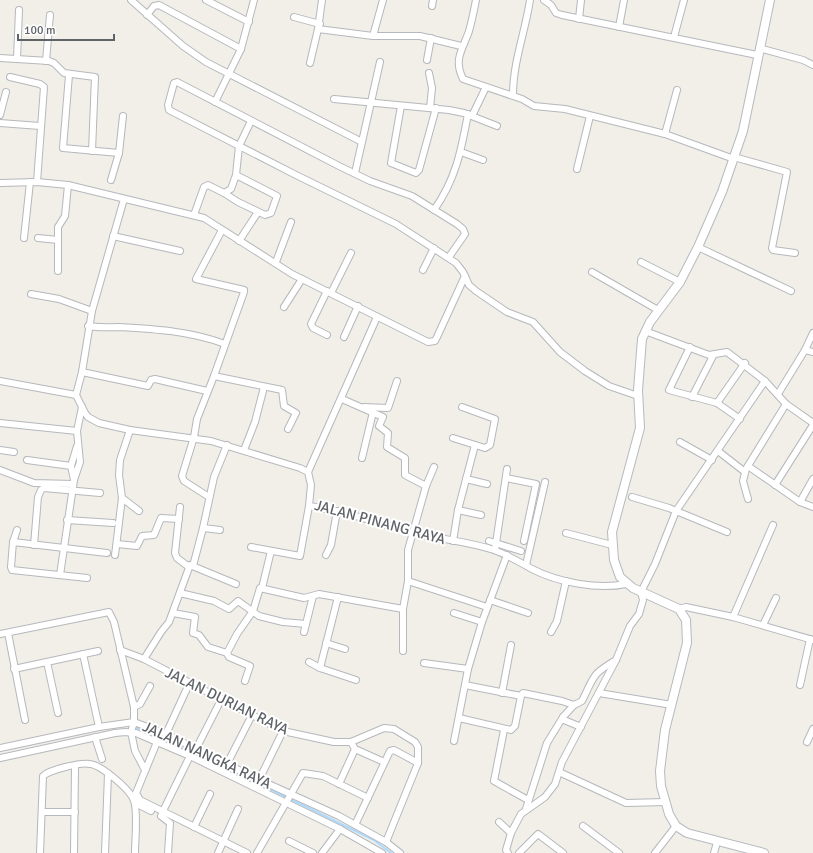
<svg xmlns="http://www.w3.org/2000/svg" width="813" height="853" font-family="Signika,sans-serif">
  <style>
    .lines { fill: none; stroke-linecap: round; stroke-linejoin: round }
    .stream { stroke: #aadaff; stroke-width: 2 }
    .street-casing { stroke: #b5b8bc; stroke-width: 8 }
    .secondary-casing { stroke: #b6babf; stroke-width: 10 }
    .street { stroke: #fff; stroke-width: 6 }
    .secondary { stroke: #fff; stroke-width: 8 }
    .labels { text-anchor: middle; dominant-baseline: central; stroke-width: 4; stroke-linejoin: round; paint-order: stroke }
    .street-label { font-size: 15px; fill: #5f6368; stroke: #fff }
  </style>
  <rect width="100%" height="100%" fill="#f1efe8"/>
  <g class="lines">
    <path class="stream" d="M137 728 155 733 374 840 391 853"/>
    <g class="street-casing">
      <g id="street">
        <path d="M131 0 183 46 206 62 362 142"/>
        <path d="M206 0 249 22"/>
        <path d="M322 0 318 29 373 36H420L461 46"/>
        <path d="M476 0C474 10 472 21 469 31 463 49 453 59 463 79L522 99 534 106 565 109 665 134 734 159"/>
        <path d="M544 0 551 5 556 13 562 15 757 55"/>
        <path d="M432 6 433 0"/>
        <path d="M147 15 154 6 159 5 241 49"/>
        <path d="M294 17 320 24"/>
        <path d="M579 19 581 0"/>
        <path d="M619 27 624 0"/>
        <path d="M373 36 383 0"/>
        <path d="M674 37 684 0"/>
        <path d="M759 48 803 60 813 65"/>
        <path d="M0 58 49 61 54 63 64 73 95 77 92 151"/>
        <path d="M17 59 19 10"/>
        <path d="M427 60 431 38"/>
        <path d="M46 61 50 15"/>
        <path d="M310 63 318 29"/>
        <path d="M429 73 432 88 430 108"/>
        <path d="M69 75 63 148 119 153"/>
        <path d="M10 77 40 84 44 87 37 182"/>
        <path d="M513 95C513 62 525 33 530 0"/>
        <path d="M334 99 449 110 464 113 497 126"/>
        <path d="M215 102 241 49 254 0"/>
        <path d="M401 106 391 163 416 173 419 170 436 108"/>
        <path d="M0 115 6 92"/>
        <path d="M472 116 486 87"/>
        <path d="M0 123 40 126"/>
        <path d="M665 134 677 90"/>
        <path d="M461 152 483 160"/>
        <path d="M734 157 787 172 772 248 773 250 795 253"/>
        <path d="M577 169 590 116"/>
        <path d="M355 173 380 62"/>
        <path d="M111 180 119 153 123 116"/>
        <path d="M0 183 37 182 68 185 204 218 292 274 428 342 435 341 437 337 465 276"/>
        <path d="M224 193 238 202 265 215 271 213 277 196 236 175"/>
        <path d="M434 210C456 179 461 151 468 114"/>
        <path d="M194 215 204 187 208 185 224 193 231 189 236 175 239 146 251 121"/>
        <path d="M113 236 180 251"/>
        <path d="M24 238 30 182"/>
        <path d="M38 238 58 240"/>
        <path d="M239 241 258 212"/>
        <path d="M698 247 791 291"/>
        <path d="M449 257 465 234 463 229 457 224 412 196 370 181 339 166 177 82 174 83 168 105 169 110 296 175 396 224 456 263 463 272 469 285 476 291 507 312 533 322 560 352 585 371 609 386 638 396"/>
        <path d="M276 262 291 222"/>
        <path d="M641 262 680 282"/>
        <path d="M423 270 434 248"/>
        <path d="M58 271V227L65 216 68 185"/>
        <path d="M592 272 658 310"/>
        <path d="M327 291 311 324 313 328 327 335"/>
        <path d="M331 293 351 253"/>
        <path d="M31 294 59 299 92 311"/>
        <path d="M284 307 302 279"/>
        <path d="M88 326C100 328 108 327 119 327 155 329 190 331 225 344"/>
        <path d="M645 331 709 355 727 352 765 381 786 404 813 423"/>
        <path d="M344 337 358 306"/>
        <path d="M690 347 669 390 717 403 740 419"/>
        <path d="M805 350 813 352"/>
        <path d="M82 372 148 386 151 380 155 379 207 391"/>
        <path d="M214 376 282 390 284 406 296 413 288 429"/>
        <path d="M0 381 76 395 85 413 88 417 99 423 130 430 211 441 300 468 308 472 311 485 309 506C347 511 383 525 420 534 445 540 470 542 494 550 508 555 519 562 532 569 557 582 598 590 626 584"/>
        <path d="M778 394 805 350 813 333"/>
        <path d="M76 395 82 372 92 311 124 199"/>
        <path d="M692 397 713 356"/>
        <path d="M342 399 383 417 379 426 388 433 387 447 405 458V475L426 486"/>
        <path d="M717 403 745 363"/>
        <path d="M364 407 388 408 397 381"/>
        <path d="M0 423 77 431"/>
        <path d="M453 438 485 448 490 445 495 419 462 407"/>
        <path d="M680 442 712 460"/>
        <path d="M0 450 14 452"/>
        <path d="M244 450 255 422 264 387"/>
        <path d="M718 451 745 472"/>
        <path d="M362 458 373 412"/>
        <path d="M27 460 71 466"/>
        <path d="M748 466 800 502 813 507"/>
        <path d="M0 470 34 483 73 484"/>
        <path d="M308 472 377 317"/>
        <path d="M506 478 536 484 524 541"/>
        <path d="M466 479 487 484"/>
        <path d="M74 480 71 466 77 446"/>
        <path d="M775 485 813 425"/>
        <path d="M209 497 184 481 182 476 194 437 197 419 214 376 244 292V290L196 279 222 230"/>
        <path d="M632 497 669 508 727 532"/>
        <path d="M122 498 139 511"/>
        <path d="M748 499 743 481 746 469 786 404"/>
        <path d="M800 502 813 479"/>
        <path d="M180 507 175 553 177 558 189 567"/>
        <path d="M458 510 481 515"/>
        <path d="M67 520 113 523"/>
        <path d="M220 530 203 528 214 477 227 445"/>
        <path d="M566 533 612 545"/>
        <path d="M453 541 458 510 475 445"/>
        <path d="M489 541 521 551"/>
        <path d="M13 542 17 530"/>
        <path d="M117 544 137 546 142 536 154 535 161 518 179 519"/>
        <path d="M34 545 38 497 41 490 44 488 100 493"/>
        <path d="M251 547 300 556 309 506"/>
        <path d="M495 550 507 469"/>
        <path d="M115 555 122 498 119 475 120 460 130 430"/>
        <path d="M326 555 331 545 337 511"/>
        <path d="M526 565 545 482"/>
        <path d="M193 566 203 528"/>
        <path d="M60 575 74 480 80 462 77 431 82 407"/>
        <path d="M87 578 12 570 11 567 13 542 107 553"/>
        <path d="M408 581 487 607"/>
        <path d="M262 588 271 551"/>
        <path d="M180 593 214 601 229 609 238 601 259 616 283 622 306 624"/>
        <path d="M338 597 320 668 356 680"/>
        <path d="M490 600 528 613"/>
        <path d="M679 609 686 607 733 617 813 640"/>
        <path d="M173 613 195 617 193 633 199 635 208 647 227 653"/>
        <path d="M454 613 482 622"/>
        <path d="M733 617 773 525"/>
        <path d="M763 625 776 598"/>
        <path d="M304 632 313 596"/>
        <path d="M551 632 557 621 566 581"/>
        <path d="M8 633 25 720"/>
        <path d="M0 634 109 612 114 622 134 707V722L131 732 135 751 145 770"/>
        <path d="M326 643 345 649"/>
        <path d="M120 650 144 659 283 731 334 742H351L384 728 394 729 415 742 418 747V763L386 842"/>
        <path d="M403 651V609L408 581V550L426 486 434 467"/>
        <path d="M83 654 99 727"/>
        <path d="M144 659 161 632 169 622 190 565 236 584"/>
        <path d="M47 662 58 713"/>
        <path d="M309 662 320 668"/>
        <path d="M424 663 468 669"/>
        <path d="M14 669 98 651"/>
        <path d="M245 681 250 666 229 657 227 653 237 634 253 611 260 588 304 598 319 594 403 609"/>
        <path d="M465 685 521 696"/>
        <path d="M800 685 810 639"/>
        <path d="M502 693 511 645"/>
        <path d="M599 693 672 705"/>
        <path d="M134 707 140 704 150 686"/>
        <path d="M459 718 511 730 515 726 521 696 523 693 562 701 574 705"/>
        <path d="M581 727 564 720 563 717 574 705 582 701C595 675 591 675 616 660"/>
        <path d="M504 730 494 781 528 800"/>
        <path d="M166 734 189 684"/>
        <path d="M95 737 102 759"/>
        <path d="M454 741 468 669 482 622 507 555"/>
        <path d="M157 742 136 793 140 800 247 853"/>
        <path d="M351 742 355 749 384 762"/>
        <path d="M807 742 813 729"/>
        <path d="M0 748 99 727 134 722 166 734 253 777 339 816 386 842 400 853"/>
        <path d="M196 749 221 700"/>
        <path d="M0 758 115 733 125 732 136 733 190 756 340 829 382 853"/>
        <path d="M227 764 252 715"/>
        <path d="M559 772 626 803 665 802"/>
        <path d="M259 780 283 731"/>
        <path d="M339 784 355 749"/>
        <path d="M135 803 151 811"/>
        <path d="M526 809 547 743 563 717"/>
        <path d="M43 812H75"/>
        <path d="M162 813 190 756"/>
        <path d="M161 816 170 823 168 853"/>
        <path d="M499 822 511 833"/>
        <path d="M355 825 390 751 394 750 418 763"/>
        <path d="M583 826 619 853"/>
        <path d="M194 827 210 794"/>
        <path d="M289 841 313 853"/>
        <path d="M40 853 43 776C49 770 81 762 90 764 101 765 131 790 134 801 138 811 135 841 135 853"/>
        <path d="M74 853 75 766"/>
        <path d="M105 853 108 774"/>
        <path d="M218 853 238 809"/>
        <path d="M257 853 303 773 323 776 368 798"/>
        <path d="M322 853 340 829"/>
        <path d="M508 853 506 850 511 833 521 814 545 797 555 784 562 762 616 660 630 626 639 614 643 600 641 592 655 564 676 511 765 381"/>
        <path d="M519 853 538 834 563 853"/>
        <path d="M655 853 676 826"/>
        <path d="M714 853 717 842"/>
      </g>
    </g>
    <g class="secondary-casing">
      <path id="secondary" d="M764 853 687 833 676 826 669 814 661 786 660 771 665 730 687 643 686 620 679 609 633 588 620 577 614 560 612 532 640 428 638 390 642 339 650 322 680 282 698 247 722 192 743 131 770 0"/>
    </g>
    <use href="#street" class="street"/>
    <use href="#secondary" class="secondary"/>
  </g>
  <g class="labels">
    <g class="street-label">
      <text transform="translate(380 522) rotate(15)">JALAN PINANG RAYA</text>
      <text transform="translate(227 701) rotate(26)">JALAN DURIAN RAYA</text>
      <text transform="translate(207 755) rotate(25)">JALAN NANGKA RAYA</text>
    </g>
  </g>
  <path d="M18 34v6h96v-6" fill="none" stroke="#5f6368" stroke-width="2"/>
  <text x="24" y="34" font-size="12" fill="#5f6368" stroke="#ffffff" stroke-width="3" paint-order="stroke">100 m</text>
</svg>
